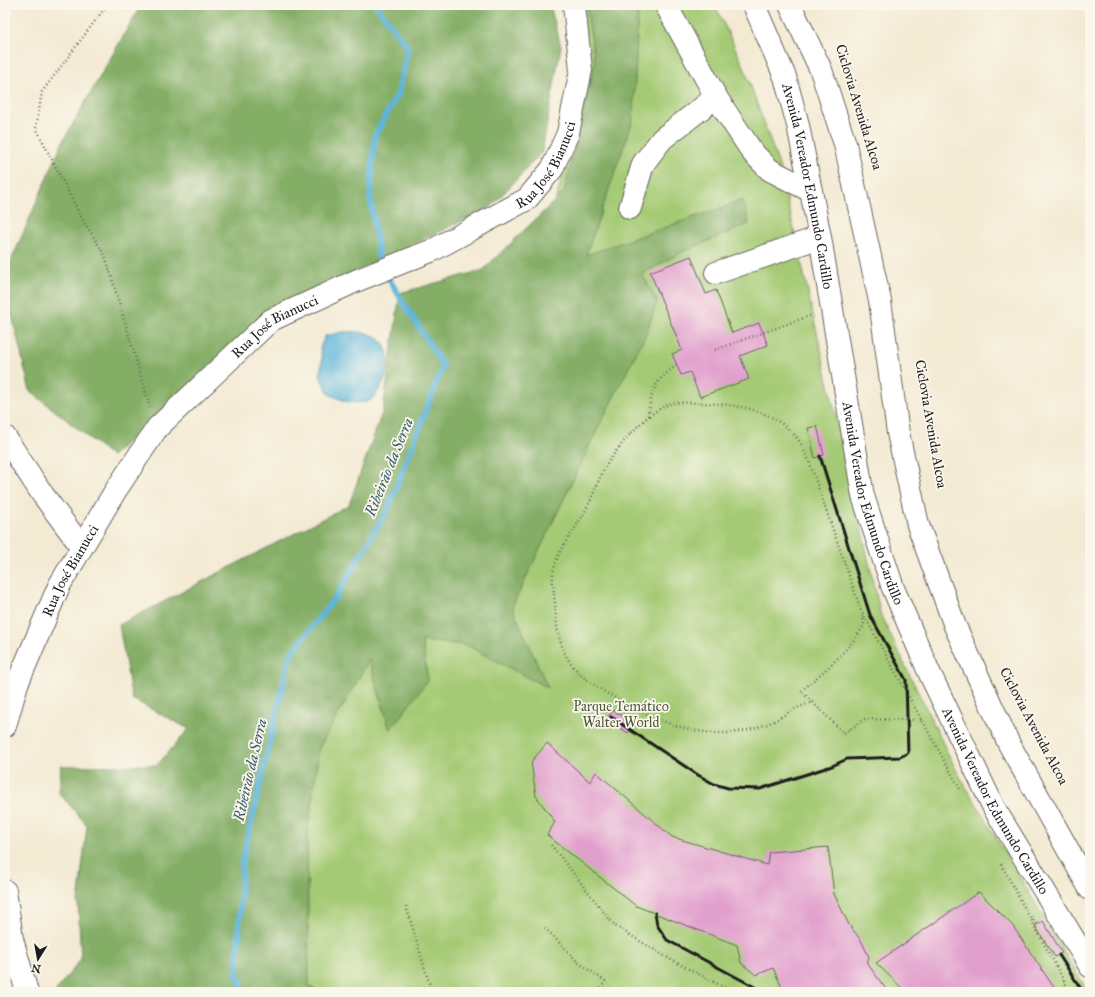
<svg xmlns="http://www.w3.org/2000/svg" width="1095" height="997" font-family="'IM FELL Great Primer',serif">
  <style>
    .green { fill: #a5ca74; stroke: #607348 }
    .forest { fill: #84ae66; stroke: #506541 }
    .water { fill: #5db5da; stroke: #3c687b }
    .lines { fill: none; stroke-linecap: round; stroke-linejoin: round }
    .stream { stroke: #5db5da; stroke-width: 6 }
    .building { fill: #e19fcd }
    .minor-casing { stroke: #67645c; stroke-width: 24 }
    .major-casing { stroke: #67645c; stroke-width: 24 }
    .path { stroke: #67645c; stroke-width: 2.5; stroke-dasharray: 1 3; stroke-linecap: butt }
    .minor { stroke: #fff; stroke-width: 22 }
    .major { stroke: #fff; stroke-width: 22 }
    .rail { stroke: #1c1c1c; stroke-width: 3 }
    .labels { text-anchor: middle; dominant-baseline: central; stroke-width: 3.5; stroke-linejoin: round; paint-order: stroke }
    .street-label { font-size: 14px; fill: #1c1c1c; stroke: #fbf7ec }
    .park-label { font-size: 14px; fill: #4c593b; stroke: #fbf7ec }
    .water-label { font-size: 15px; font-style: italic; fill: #365968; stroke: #fbf7ec }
  </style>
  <rect width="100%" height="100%" fill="#fbf7ec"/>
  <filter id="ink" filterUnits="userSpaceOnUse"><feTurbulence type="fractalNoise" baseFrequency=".025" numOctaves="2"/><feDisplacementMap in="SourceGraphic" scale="8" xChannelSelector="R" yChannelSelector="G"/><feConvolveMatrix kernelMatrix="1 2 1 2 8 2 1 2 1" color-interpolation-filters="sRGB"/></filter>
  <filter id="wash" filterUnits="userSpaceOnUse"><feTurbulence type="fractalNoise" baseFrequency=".012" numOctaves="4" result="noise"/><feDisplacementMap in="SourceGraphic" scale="16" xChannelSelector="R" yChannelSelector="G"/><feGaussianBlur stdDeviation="0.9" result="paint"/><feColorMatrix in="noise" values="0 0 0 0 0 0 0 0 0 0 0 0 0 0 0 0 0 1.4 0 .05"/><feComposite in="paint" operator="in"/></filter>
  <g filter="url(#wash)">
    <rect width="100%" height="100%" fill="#f3ead3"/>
    <path class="green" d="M582 5H715L744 67 780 168 881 616 956 770 1088 992H277L285 800 542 252 588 81Z"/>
    <g class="forest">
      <path d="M141 5H550L561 46 542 152 491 207 268 313 112 456 30 391 5 286V275L63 141Z"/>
      <path d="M586 5H637L638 13 633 120 586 255 743 200 749 224 684 251 642 274 657 301 647 332 598 428 512 607 548 688 466 645 422 641 428 680 390 730 369 660 319 748 307 838 309 986 320 992H55L81 959 78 903 87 825 59 793 61 766 157 765 189 729 132 699 119 625 349 505 383 410 400 293 483 270 564 192 595 62Z"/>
    </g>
    <path class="water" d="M343 332C352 332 363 331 372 335 393 343 390 368 382 386 379 391 374 396 370 401L356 403 345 401 330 395 322 381 320 375 322 359 320 348 325 336Z"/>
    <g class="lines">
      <path class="stream" d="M244 992 237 974 242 862 290 655 337 595 388 509 443 366 380 265 370 195 375 135 398 94 408 48 376 5"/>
    </g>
    <g id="blocks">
      <g class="building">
        <path d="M691 256 706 294 716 290 732 333 759 323 768 345 740 356 749 379 700 397 690 372 681 375 672 354 682 350 650 272Z"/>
        <path d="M817 426 824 455 815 458 808 428Z"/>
        <path d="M613 710 635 724 628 733 607 719Z"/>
        <path d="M547 743 590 782 596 772 672 837 767 865 769 852 828 847 834 894 849 925 861 940 869 957 867 963 888 992H784L773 968 756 975 741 963 737 945 636 906 547 835 555 822 536 796 531 762Z"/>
        <path d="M979 892 1012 925 1057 992H906L876 963Z"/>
        <path d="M1043 921 1062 953 1055 957 1035 926Z"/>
      </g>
    </g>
  </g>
  <g filter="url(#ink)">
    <use href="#blocks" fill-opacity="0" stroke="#67645c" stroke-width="1"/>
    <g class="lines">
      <g class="minor-casing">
        <g id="minor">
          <path d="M666 5 716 97 753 153 770 170 811 191"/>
          <path d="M630 208 643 164 662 139 716 97"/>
          <path d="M716 273 820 237"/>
          <path d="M5 437 43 495 81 546"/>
          <path id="s1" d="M5 726 17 684 59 586 114 493 157 428 271 320 358 280 433 250 527 199 552 169 568 133 581 70 574 5"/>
          <path d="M5 891 12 939 27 992"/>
        </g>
      </g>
      <g class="major-casing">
        <g id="major">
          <path id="s2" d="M754 5 785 77 798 125 820 237 863 496 893 588 929 672 994 808 1090 966"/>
          <path d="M790 5 821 70 845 144 880 301 898 433 918 525 955 626 1009 744 1090 889"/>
        </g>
      </g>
      <g class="path">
        <path d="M107 5 42 92 36 128 82 219 105 255 150 407"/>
        <path d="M715 350 812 315"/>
        <path d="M648 416C652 388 654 382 677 365"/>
        <path d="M812 702 801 691C823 672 849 651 864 625L862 613"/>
        <path d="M921 720 865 719 844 733 812 702C805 705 798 707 791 711 785 714 779 719 772 722 721 745 671 729 625 703 574 676 557 661 555 602 554 592 551 579 554 569 559 546 577 528 587 508 594 494 599 477 607 464 622 442 643 416 667 405 675 401 690 403 700 403 735 404 772 408 797 438 802 444 805 453 809 461L861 610 960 789"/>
        <path d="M551 845 615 926 668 958 733 992"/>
        <path d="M1001 864 1070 992"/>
        <path d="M406 906 432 992"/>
        <path d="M1031 917 1038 925"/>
        <path d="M545 928 579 963 605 981 599 992"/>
      </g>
      <use href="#minor" class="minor"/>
      <use href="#major" class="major"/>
      <g class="rail">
        <path d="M611 717 698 775 714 784 728 788 760 789 832 766 847 759 900 757 908 753 906 680 870 615 820 456"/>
        <path d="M655 913 657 925 667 940 764 992"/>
        <path d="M1059 955 1083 992"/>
      </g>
    </g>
  </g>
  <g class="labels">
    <g class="street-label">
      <text transform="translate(859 107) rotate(73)">Ciclovia Avenida Alcoa</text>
      <text stroke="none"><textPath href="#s1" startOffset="816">Rua José Bianucci</textPath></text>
      <text stroke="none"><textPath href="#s2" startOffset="190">Avenida Vereador Edmundo Cardillo</textPath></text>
      <text stroke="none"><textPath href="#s1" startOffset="493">Rua José Bianucci</textPath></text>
      <text transform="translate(931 424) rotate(80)">Ciclovia Avenida Alcoa</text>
      <text stroke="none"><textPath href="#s2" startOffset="514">Avenida Vereador Edmundo Cardillo</textPath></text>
      <text stroke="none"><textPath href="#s1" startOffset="169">Rua José Bianucci</textPath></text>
      <text transform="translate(1034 726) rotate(62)">Ciclovia Avenida Alcoa</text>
      <text stroke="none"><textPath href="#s2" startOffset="838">Avenida Vereador Edmundo Cardillo</textPath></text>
    </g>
    <g class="park-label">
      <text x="621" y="706">Parque Temático<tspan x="621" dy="16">Walter World</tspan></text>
    </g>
    <g class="water-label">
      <text transform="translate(389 467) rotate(-68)">Ribeirão da Serra</text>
      <text transform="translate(250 770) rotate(-77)">Ribeirão da Serra</text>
    </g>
  </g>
  <rect width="1095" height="997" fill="none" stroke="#fbf7ec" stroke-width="20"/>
  <g transform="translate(38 959) rotate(191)" stroke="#fbf7ec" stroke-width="3" paint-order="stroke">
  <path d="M0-3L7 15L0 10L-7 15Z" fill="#1c1c1c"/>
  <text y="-6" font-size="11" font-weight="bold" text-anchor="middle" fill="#1c1c1c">N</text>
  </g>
</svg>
